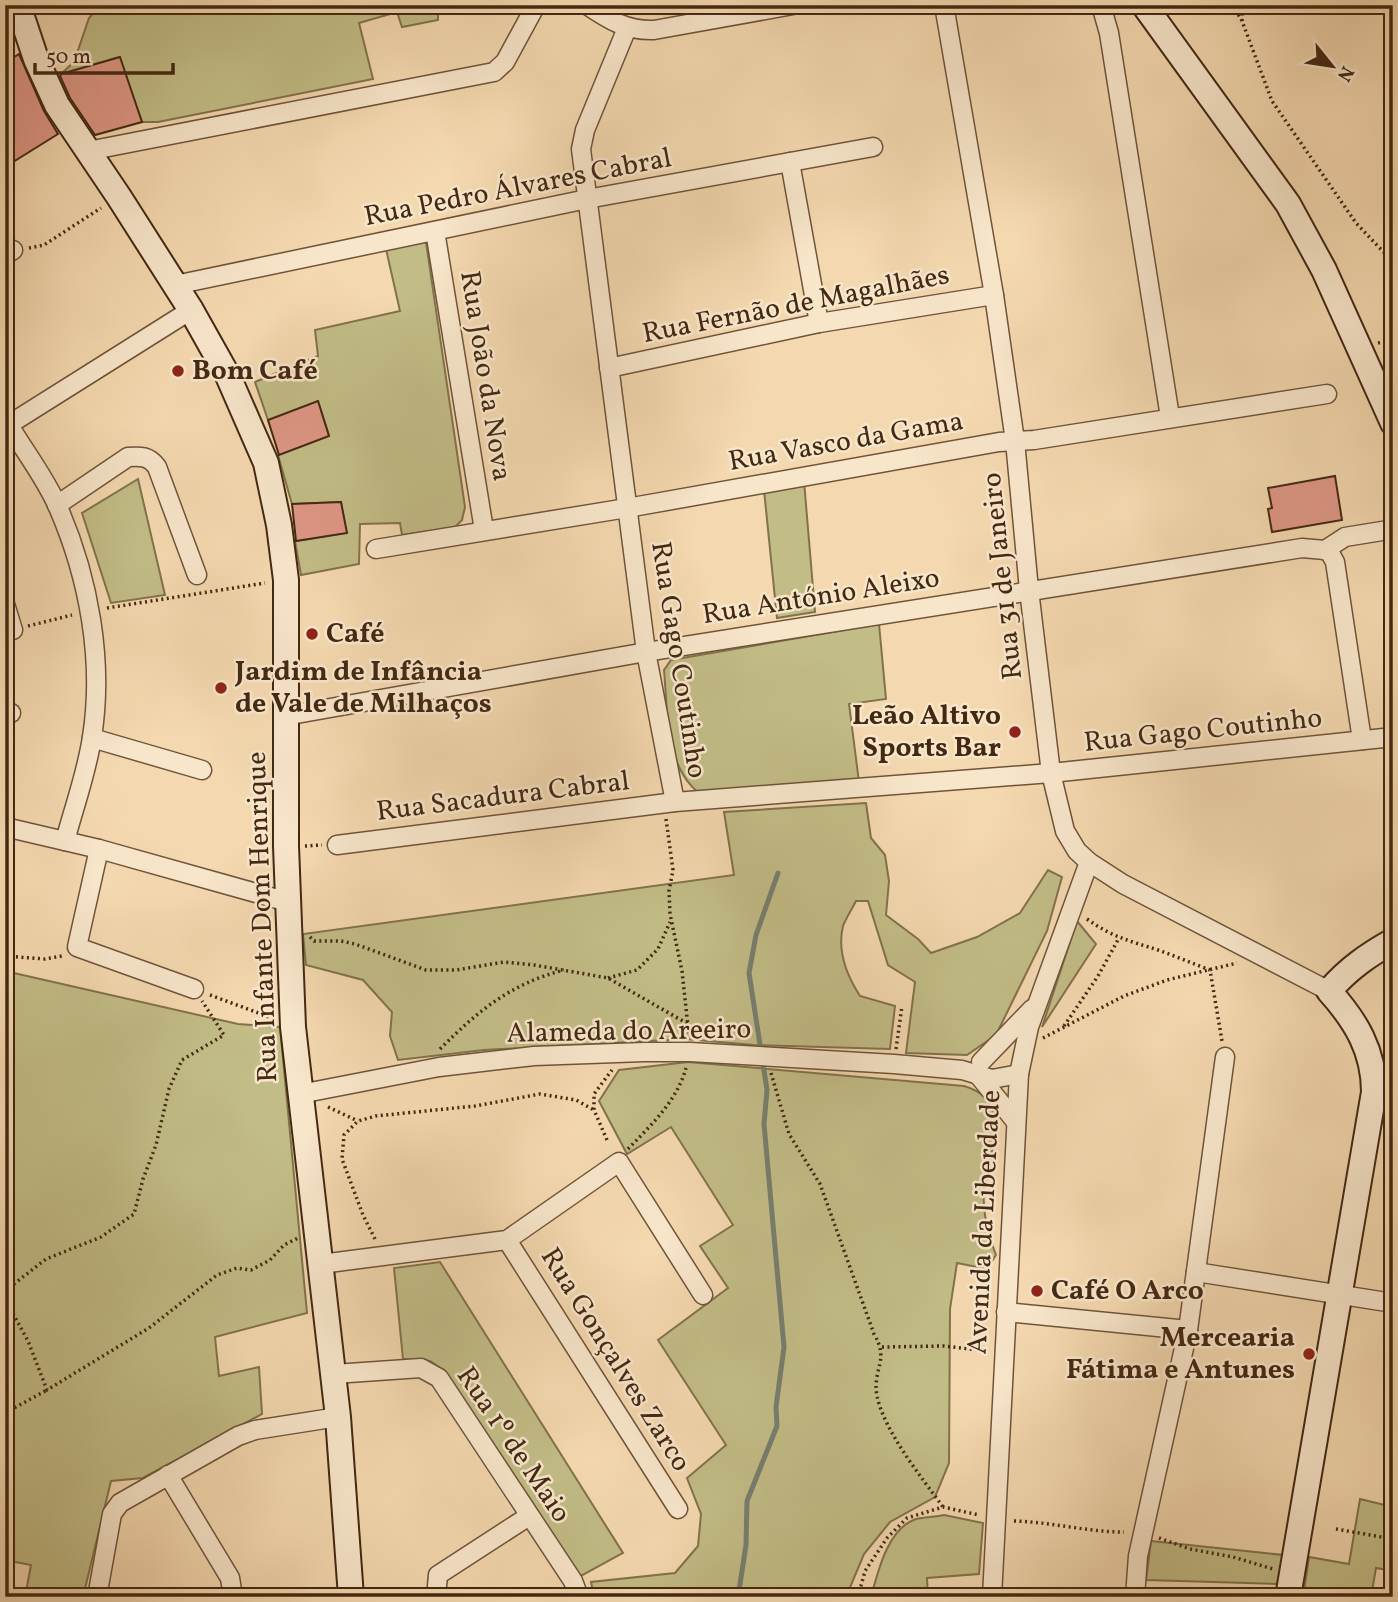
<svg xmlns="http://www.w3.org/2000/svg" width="1398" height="1602" font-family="Vollkorn,serif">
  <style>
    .green { fill: #c2bc86; stroke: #82724c; stroke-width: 2 }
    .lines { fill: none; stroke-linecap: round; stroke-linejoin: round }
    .stream { stroke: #787f6f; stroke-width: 5 }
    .building { fill: #df9786; stroke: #432813; stroke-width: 2 }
    .street-casing { stroke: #6f543a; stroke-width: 21 }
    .secondary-casing { stroke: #432813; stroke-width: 28 }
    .path { stroke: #432813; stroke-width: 3.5; stroke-dasharray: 2 3.5; stroke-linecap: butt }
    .street { stroke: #f8e6cb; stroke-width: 18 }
    .secondary { stroke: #f8e6cb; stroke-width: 24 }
    .poi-dot { fill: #8f2418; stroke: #f8e6cb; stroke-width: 2.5 }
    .labels { text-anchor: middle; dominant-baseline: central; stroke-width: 5; stroke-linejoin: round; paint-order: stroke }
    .street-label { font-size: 28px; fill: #432813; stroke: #f8e6cb }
    .poi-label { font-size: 28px; font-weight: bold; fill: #432813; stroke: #f8e6cb; text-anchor: start }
  </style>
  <rect width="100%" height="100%" fill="#f4d8af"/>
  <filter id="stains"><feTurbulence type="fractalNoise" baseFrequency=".00286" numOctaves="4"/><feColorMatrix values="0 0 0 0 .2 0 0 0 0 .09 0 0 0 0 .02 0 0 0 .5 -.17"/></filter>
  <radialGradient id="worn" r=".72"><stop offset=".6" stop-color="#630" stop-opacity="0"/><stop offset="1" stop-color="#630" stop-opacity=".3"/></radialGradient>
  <g class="green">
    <path d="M100 5H438V20L402 27 397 12 359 23 373 79 158 122H142L119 57 61 74 74 62 89 18Z"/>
    <path d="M419 240 426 242 465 507 462 520 455 527 402 535 400 523 360 524 359 564 301 575 295 541 346 533 341 502 292 504 278 455 329 436 318 401 268 420 255 382 318 356 315 330 400 311 386 249Z"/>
    <path d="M138 479 165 595 111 603 82 513Z"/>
    <path d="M804 481 815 612 777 618 764 490Z"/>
    <path d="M879 624 886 699 849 704 859 782 700 794C664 766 668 712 664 670L671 660Z"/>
    <path d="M866 803 871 838 885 855 889 881 886 915 918 939 931 953 977 937 1020 913 1048 870 1062 877 1047 931 996 1035 967 1055 906 1053 915 982 888 965 868 901H856C852 909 846 918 843 926 837 951 847 976 860 996L895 1006 890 1049 754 1045 685 1039 484 1050 398 1060 390 1036 392 1012 363 980 306 965 303 934 734 875 724 812Z"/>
    <path d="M1077 921 1096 944 1042 1027Z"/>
    <path d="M5 971 238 1024 280 1027 307 1313 215 1337 219 1376 259 1367 262 1414 143 1478 111 1481 83 1597H25L31 1565 5 1560Z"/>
    <path d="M688 1062 964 1086C1016 1101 989 1153 984 1190 982 1213 988 1234 996 1255L987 1269 957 1263 950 1309 949 1463 935 1497 890 1522 864 1554 846 1597H594L591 1582 675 1573 698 1546 701 1514 687 1478 726 1445 658 1340 728 1288 700 1246 733 1225 671 1127 627 1154 599 1101 619 1070Z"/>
    <path d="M440 1262 623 1553 579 1577 441 1369 430 1361 403 1359 394 1268Z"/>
    <path d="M1360 1499 1393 1507V1571L1376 1568 1371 1597H1303L1309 1557 1349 1564Z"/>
    <path d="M944 1515 983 1523 979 1574 927 1578 928 1597H871C878 1571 888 1528 916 1519 925 1517 935 1517 944 1515Z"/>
    <path d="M1151 1541 1283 1555 1277 1584 1146 1580Z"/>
  </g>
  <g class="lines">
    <path class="stream" d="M738 1597 746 1545 747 1501 777 1426 776 1407 784 1347 764 1124 767 1090 749 973 756 935 778 873"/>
  </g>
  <g class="building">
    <path d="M19 54 44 111 58 134 5 167V63Z"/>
    <path d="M120 57 142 122 95 135 70 98 60 76 61 74Z"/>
    <path d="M318 401 329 436 279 455 268 420Z"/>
    <path d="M1335 476 1342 520 1272 532 1268 509 1272 508 1268 488Z"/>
    <path d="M341 502 347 533 296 541 292 504Z"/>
  </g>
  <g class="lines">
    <g class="street-casing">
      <g id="street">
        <path d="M587 5C609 20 627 31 654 30L793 5"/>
        <path d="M944 5 994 295 1015 441 1029 590 1051 773 1065 831 1077 851 1089 862 1123 884 1329 991"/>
        <path d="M1101 5 1109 33 1170 417"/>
        <path d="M627 28 585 130 581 149 646 652 675 802"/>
        <path d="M88 151 494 72 505 62 536 5"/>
        <path d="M790 162 819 323"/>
        <path d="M435 231 484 530"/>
        <path d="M5 255 13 250"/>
        <path d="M175 285 587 199 873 147"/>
        <path d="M609 368 819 323 994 295"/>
        <path d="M9 425C25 452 46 479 58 507 89 578 104 661 92 737 87 772 74 807 65 841"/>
        <path d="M5 427 191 310"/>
        <path d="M57 505 128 457C141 456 149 456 157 467L197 575"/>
        <path d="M376 549 627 508 999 442 1034 440 1327 394"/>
        <path d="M1325 550 1330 553 1335 562 1362 740"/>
        <path d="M5 604 13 630"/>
        <path d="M5 713H11"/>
        <path d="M285 716 646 652 1302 548 1325 550 1345 537 1388 530"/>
        <path d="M92 738 202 770"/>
        <path d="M5 827 99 849 288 902"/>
        <path d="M337 845 675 802 1051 773 1393 737"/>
        <path d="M99 849 77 947 194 989"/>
        <path d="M981 1062 1032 1009"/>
        <path d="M979 1076 1016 1122"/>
        <path d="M300 1094 439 1067 534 1056 644 1052H690L894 1064 962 1070 992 1079 1019 1074"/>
        <path d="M507 1240 678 1509"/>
        <path d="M321 1264 507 1240 619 1162 703 1295"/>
        <path d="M1196 1272 1393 1303"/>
        <path d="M1006 1312 1188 1330"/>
        <path d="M334 1374 421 1368 439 1378 573 1581 579 1597"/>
        <path d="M168 1475 230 1578 233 1597"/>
        <path d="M97 1597 112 1514 120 1503 238 1436 255 1430 338 1417"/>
        <path d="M436 1597 438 1575 529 1516"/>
        <path d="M992 1597 1019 1074 1029 1027 1089 862"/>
        <path d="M1135 1597 1138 1556 1188 1330 1225 1057"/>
      </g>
    </g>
    <g class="secondary-casing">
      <g id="secondary">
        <path d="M18 5 36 59 57 105 119 197 191 310 228 376 266 463 279 525 286 580V846L293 1027 338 1417 351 1597"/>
        <path d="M1144 5 1288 204 1324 270 1393 423"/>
        <path d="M1288 1597 1374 1092C1374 1051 1356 1021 1329 991 1348 969 1368 955 1393 941"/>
      </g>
    </g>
    <g class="path">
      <path d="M1233 5 1242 21 1272 101 1356 223 1393 262"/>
      <path d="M1242 21 1243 5"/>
      <path d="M29 248 44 245 101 208"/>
      <path d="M1378 343 1393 340"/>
      <path d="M107 608 265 583"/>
      <path d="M28 626 72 615"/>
      <path d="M666 819 673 870 669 891 670 914 682 971 689 1036"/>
      <path d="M305 846 322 845"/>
      <path d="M1087 919C1112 937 1130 941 1158 950 1175 956 1192 963 1210 970L1222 1041"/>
      <path d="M310 937 314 941H341L355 944 426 970H456L504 962 534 965 608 978 688 1024"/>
      <path d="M5 956 45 959 62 956"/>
      <path d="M608 978 637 970 658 949 670 922"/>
      <path d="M210 995 272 1018"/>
      <path d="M1064 1026 1098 976 1119 938"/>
      <path d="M1043 1038 1124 996 1167 980 1237 963"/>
      <path d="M440 1049C478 1011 510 984 564 970"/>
      <path d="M896 1049 902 1006"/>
      <path d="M771 1073 789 1134 820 1184 874 1334C890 1361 872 1369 877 1396 884 1431 922 1478 943 1507"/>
      <path d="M328 1107 358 1121"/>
      <path d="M607 1140 594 1110V1094L612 1070"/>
      <path d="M628 1149C651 1125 677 1101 686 1068"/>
      <path d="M375 1239 363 1215 342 1159 344 1135 358 1121 376 1116 475 1106 540 1094 576 1100 594 1110"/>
      <path d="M5 1291 46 1259 101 1237 134 1214 143 1179 156 1145 169 1089 182 1060 224 1035 202 1001"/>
      <path d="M5 1299 28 1341 47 1390 149 1328 217 1275 237 1268 251 1270 270 1260 284 1245 298 1238"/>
      <path d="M882 1347 944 1346 988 1351"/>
      <path d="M5 1413 47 1390"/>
      <path d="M1014 1521C1051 1522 1087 1532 1124 1532"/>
      <path d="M1336 1529 1393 1539"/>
      <path d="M1159 1538 1190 1549 1233 1557 1273 1569"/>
      <path d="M858 1597 865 1571 887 1538 907 1518 943 1507 979 1515"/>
    </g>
    <use href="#street" class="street"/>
    <use href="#secondary" class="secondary"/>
  </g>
  <g class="poi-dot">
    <circle cx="178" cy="371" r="7"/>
    <circle cx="312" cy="634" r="7"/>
    <circle cx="221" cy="688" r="7"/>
    <circle cx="1015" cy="732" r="7"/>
    <circle cx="1037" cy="1291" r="7"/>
    <circle cx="1309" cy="1354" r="7"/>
  </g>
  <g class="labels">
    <g class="street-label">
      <text transform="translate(518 188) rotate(-11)">Rua Pedro Álvares Cabral</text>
      <text transform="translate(796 305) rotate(-11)">Rua Fernão de Magalhães</text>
      <text transform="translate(485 376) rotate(81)">Rua João da Nova</text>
      <text transform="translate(846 442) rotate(-10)">Rua Vasco da Gama</text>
      <text transform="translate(1003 576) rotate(-96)">Rua 31 de Janeiro</text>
      <text transform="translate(821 597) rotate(-9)">Rua António Aleixo</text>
      <text transform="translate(678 660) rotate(81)">Rua Gago Coutinho</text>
      <text transform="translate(1203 731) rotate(-6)">Rua Gago Coutinho</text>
      <text transform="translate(503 797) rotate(-7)">Rua Sacadura Cabral</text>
      <text transform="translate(263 917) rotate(-92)">Rua Infante Dom Henrique</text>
      <text transform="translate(629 1032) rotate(-1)">Alameda do Areeiro</text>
      <text transform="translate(985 1222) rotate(-87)">Avenida da Liberdade</text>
      <text transform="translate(615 1360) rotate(58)">Rua Gonçalves Zarco</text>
      <text transform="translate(513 1445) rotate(56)">Rua 1º de Maio</text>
    </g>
    <g class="poi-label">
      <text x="192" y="371">Bom Café</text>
      <text x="326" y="634">Café</text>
      <text x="235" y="672">Jardim de Infância<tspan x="235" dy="32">de Vale de Milhaços</tspan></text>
      <text x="1001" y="716" text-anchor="end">Leão Altivo<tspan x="1001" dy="32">Sports Bar</tspan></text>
      <text x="1051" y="1291">Café O Arco</text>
      <text x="1295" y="1338" text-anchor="end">Mercearia<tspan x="1295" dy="32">Fátima e Antunes</tspan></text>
    </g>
  </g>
  <rect width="1398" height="1602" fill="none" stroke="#f4d8af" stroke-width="28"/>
  <rect x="7" y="7" width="1384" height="1588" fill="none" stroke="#432813" stroke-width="3.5"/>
  <rect x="14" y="14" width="1370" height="1574" fill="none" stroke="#432813" stroke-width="2"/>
  <g transform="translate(1332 66) rotate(120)" stroke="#f8e6cb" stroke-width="5" paint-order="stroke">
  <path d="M0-5L12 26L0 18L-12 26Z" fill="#432813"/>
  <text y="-10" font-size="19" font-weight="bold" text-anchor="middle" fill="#432813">N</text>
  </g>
  <path d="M35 63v10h138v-10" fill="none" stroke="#432813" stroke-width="3.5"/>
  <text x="46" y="63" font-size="21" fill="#432813" stroke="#f8e6cb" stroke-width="5" paint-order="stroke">50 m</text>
  <rect width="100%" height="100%" filter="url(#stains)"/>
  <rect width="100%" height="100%" fill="url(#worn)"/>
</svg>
